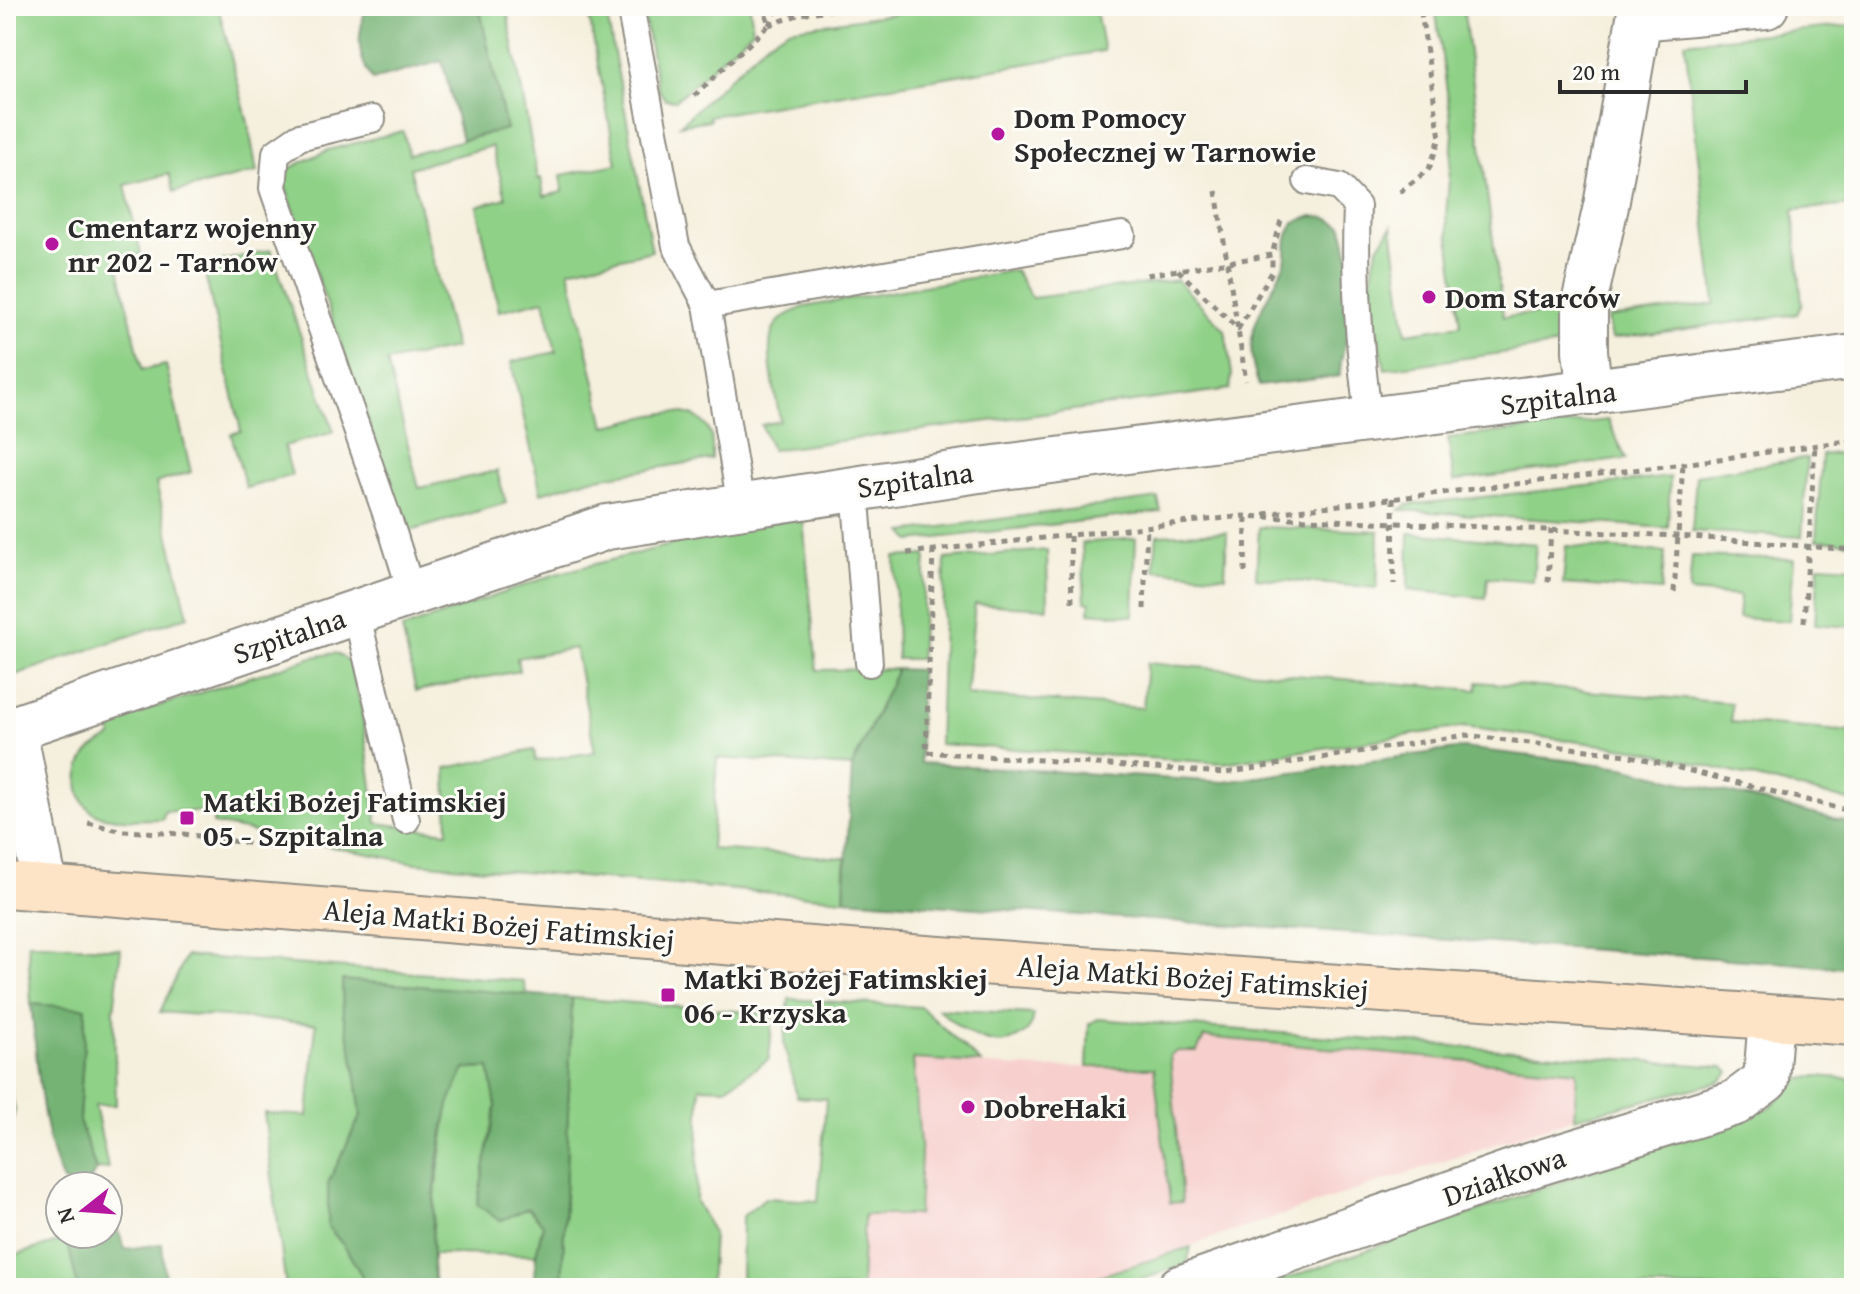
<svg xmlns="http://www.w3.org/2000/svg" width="1860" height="1294" font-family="'Gentium Book Plus',serif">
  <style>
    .built { fill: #f7d0ce }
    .green { fill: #90d188; stroke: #5e7e5a; stroke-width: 2 }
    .forest { fill: #74b374; stroke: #506f50; stroke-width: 2 }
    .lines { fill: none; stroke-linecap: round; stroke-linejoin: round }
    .lane-casing { stroke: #908d84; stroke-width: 30 }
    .street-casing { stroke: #908d84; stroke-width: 48 }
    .secondary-casing { stroke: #908d84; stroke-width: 48 }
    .path { stroke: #908d84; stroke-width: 5; stroke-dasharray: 6 6; stroke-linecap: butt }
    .lane { stroke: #fff; stroke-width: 26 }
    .street { stroke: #fff; stroke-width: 44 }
    .secondary { stroke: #fee4c6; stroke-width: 44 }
    .poi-dot { fill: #b5179e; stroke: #fdfcf7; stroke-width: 3 }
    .labels { text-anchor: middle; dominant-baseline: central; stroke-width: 6; stroke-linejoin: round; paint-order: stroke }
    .poi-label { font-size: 30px; font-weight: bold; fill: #2b2b2b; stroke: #fdfcf7; text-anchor: start }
    .street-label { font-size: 30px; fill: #2b2b2b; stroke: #fdfcf7 }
  </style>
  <rect width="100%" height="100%" fill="#fdfcf7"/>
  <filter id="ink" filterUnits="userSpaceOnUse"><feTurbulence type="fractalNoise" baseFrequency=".0125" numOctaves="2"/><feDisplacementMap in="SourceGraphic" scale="16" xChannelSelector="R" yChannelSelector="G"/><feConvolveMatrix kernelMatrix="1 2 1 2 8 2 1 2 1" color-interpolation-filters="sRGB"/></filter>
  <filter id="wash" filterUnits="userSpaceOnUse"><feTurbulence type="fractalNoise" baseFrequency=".006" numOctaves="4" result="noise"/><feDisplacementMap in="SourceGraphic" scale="32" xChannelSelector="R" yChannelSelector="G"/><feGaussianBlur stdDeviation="1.8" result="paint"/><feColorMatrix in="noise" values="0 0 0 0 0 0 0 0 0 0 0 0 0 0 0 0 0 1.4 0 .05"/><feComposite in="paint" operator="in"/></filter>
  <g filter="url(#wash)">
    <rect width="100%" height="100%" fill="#f5efdd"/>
    <path class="built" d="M1098 1019 1724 1067 1729 1073 1719 1082 1574 1118 1062 1288H861L872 1058 1040 1068 1087 1067 1089 1024Z"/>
    <g class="green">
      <path d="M6 6H218L248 123 257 172 174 192 169 174 125 185 141 254 117 259 142 370 166 365 191 472 156 483 188 616 6 678Z"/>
      <path d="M479 6H506L538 179 541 178 544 196 563 192 561 175 617 164 587 6H605L652 251 569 270 605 426C636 422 693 394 710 433 713 440 712 451 712 459L585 480 541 493 511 362 556 352 544 300 499 311 477 206 506 198 492 146 410 168 455 348 387 362 419 488 497 471 506 503 407 532 285 185 286 170 328 150 403 131 409 154 506 129Z"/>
      <path d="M642 6H750L753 30 676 100 665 99 658 89Z"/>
      <path d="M945 6H1095L1104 51 709 116 710 120 680 125 767 42 789 29Z"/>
      <path d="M1435 6H1463L1503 317 1566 311 1560 345 1385 369C1378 332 1364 285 1378 248 1381 241 1388 233 1392 226L1406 333 1461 325 1446 215 1453 134Z"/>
      <path d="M1854 25V205L1793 210 1802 304 1797 314 1611 339 1607 318 1715 304 1685 42Z"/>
      <path d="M271 250 334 432 284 446 292 475 246 488 231 434 241 431 203 265Z"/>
      <path d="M1015 270 1032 298 1177 280 1225 330 1232 374 1230 389 772 450 761 425 780 421C777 398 763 349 774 328 780 317 793 312 804 307Z"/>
      <path d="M1608 420 1626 459 1454 481 1448 438Z"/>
      <path d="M1854 451V543L1816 540 1822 455Z"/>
      <path d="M1807 458 1802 537 1692 531 1696 475Z"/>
      <path d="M1670 477 1668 528 1400 510 1407 505Z"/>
      <path d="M1158 498 1161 512 911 541 903 532Z"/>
      <path d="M842 509V515L803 520 817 670 897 669 852 767 717 758 711 849 845 858 844 899 416 863 213 824 215 812 164 811 163 819C144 819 123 821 105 817 74 811 71 770 91 750 97 745 106 740 112 736L108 722 313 657 335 653 349 661 361 706 377 823 448 832 446 768 534 750 536 761 595 752 575 648 517 658 519 671 416 691 402 629 556 574 752 524Z"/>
      <path d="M1259 527 1379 531 1377 588 1256 578Z"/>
      <path d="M1227 532 1225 576 1154 570 1157 535Z"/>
      <path d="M1409 533 1536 544 1533 581 1488 577 1486 598 1408 590Z"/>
      <path d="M1136 538 1133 616 1089 612 1090 603 1085 602 1082 543Z"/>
      <path d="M1566 546 1665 552 1661 591 1563 584Z"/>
      <path d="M1047 550 1048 608 975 604 966 695 1143 708 1147 663 1477 690 1478 682 1731 703V722L1854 732V802L1642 750 1463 727 1223 763 939 744 945 559Z"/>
      <path d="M926 555 920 659H897L895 557Z"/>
      <path d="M1692 556 1794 559 1789 621 1738 618 1740 596 1689 592Z"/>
      <path d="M1819 565 1854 567V627L1815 624Z"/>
      <path d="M28 943 121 949 114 1011 116 1105H95L108 1168 96 1170 79 1120 86 1009 31 1004Z"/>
      <path d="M186 956 523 981 527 995 342 980 343 1014 353 1055 361 1115 350 1137 328 1227 345 1247 362 1276 359 1288H286L264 1113 308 1116 316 1024 160 1012Z"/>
      <path d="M572 998 773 1014 769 1059 726 1088 700 1087 696 1201 713 1233 710 1288H562Z"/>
      <path d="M789 999 921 1007 981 1063 913 1059 921 1156 918 1215H864L861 1288H741L742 1217 765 1198 818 1201 826 1099 797 1097 784 1044Z"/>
      <path d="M938 1009 1033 1014C1034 1023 1030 1030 1022 1035 994 1056 959 1028 938 1009Z"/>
      <path d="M1098 1019 1724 1067 1729 1073 1719 1082 1574 1118 1577 1071 1204 1037 1197 1051H1178L1170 1055 1182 1202 1170 1203 1154 1068 1087 1067 1089 1024Z"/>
      <path d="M490 1068 496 1105 528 1208 543 1224 536 1255 431 1254 436 1187 448 1106 465 1069Z"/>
      <path d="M1817 1076 1854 1079V1288H1260L1769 1108 1798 1080Z"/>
      <path d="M8 1079 15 1110 12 1123 6 1125V1081Z"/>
      <path d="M67 1239 78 1288H6V1258Z"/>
      <path d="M1191 1247 1187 1264 1117 1288H1062Z"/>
    </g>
    <g class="forest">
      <path d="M366 6H479L506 129 462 140 442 61 372 80C355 51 358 37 366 6Z"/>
      <path d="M1313 216 1325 217 1342 226C1350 255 1354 290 1350 320 1348 340 1339 355 1340 376L1259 386C1238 330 1264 311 1284 264 1288 256 1285 247 1287 239 1288 233 1292 227 1294 222Z"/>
      <path d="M897 669 920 670V763L1224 782 1463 748 1623 767 1854 824V969L1788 963 844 899 852 767Z"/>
      <path d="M342 980 572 998 562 1288H533L536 1255 543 1224 528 1208 500 1221 477 1204 496 1106 489 1068 465 1069C459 1082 451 1095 448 1109 435 1166 429 1230 435 1288H359L362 1276 345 1247 328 1227V1183L361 1115 353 1055 343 1014Z"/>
      <path d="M31 1004 86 1008 79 1120 96 1170 89 1182 77 1186 64 1183C41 1139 37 1055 31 1004Z"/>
      <path d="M115 1223 125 1249 162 1244 166 1288H78L67 1239 82 1234H108V1226Z"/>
    </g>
  </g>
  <g filter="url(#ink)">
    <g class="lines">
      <g class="lane-casing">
        <g id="lane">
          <path d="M630 6 676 246 707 305"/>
          <path d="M372 119 299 137 276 153 273 188 394 536 412 594"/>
          <path d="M1307 181 1339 187 1357 206C1354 278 1359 350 1369 421"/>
          <path d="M855 488 869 663"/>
          <path d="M741 506 707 305 1122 235"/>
          <path d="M356 612 406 820"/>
        </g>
      </g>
      <g class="street-casing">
        <g id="street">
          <path d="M1590 393 1585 351V299L1606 206 1639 18 1766 6"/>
          <path d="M14 729 45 887"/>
          <path d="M6 731 607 527 972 471 1854 357"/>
          <path d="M1180 1288 1532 1165 1735 1103 1766 1080 1771 1018"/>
        </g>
      </g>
      <g class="secondary-casing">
        <path id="secondary" d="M6 885 911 957 1854 1023"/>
      </g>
      <g class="path">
        <path d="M769 25 801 14 858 6"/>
        <path d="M769 25 779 6"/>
        <path d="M694 96 769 25 763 6"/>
        <path d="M1216 191 1246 381"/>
        <path d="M1400 192 1429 169 1440 138 1420 6"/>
        <path d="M1178 270 1238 329 1272 272V255"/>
        <path d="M1147 275 1272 255 1281 220"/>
        <path d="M1393 498 1394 584"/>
        <path d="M1264 514 1683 464 1854 440"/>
        <path d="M1070 536 1072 602"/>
        <path d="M933 550 926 752 1225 773 1466 735 1627 755 1854 812"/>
        <path d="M907 553 1244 516 1679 536 1854 550"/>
        <path d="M1245 572 1246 516"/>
        <path d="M1548 582 1551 529"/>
        <path d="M1674 592 1683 464"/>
        <path d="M1144 609 1147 526"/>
        <path d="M1804 622 1815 445"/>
        <path d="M88 823 123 831 184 834 280 848"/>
      </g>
      <use href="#lane" class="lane"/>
      <use href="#street" class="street"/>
      <use href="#secondary" class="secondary"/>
    </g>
  </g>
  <g class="poi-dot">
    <circle cx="998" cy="134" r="8"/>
    <circle cx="52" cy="244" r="8"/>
    <circle cx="1429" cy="297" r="8"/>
    <rect x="179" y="810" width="16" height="16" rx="4"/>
    <rect x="660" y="987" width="16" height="16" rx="4"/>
    <circle cx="968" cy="1107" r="8"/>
  </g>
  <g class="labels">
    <g class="poi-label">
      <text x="1014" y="117">Dom Pomocy<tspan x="1014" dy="34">Społecznej w Tarnowie</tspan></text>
      <text x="68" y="227">Cmentarz wojenny<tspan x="68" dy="34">nr 202 - Tarnów</tspan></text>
      <text x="1445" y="297">Dom Starców</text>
      <text x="203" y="801">Matki Bożej Fatimskiej<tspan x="203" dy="34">05 - Szpitalna</tspan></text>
      <text x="684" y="978">Matki Bożej Fatimskiej<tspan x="684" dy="34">06 - Krzyska</tspan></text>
      <text x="984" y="1107">DobreHaki</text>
    </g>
    <g class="street-label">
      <text transform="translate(1558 397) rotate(-7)">Szpitalna</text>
      <text transform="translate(915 479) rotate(-8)">Szpitalna</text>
      <text transform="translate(289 635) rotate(-19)">Szpitalna</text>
      <text transform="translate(499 924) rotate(5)">Aleja Matki Bożej Fatimskiej</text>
      <text transform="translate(1193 977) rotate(4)">Aleja Matki Bożej Fatimskiej</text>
      <text transform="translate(1504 1176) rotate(-19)">Działkowa</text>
    </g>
  </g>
  <rect width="1860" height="1294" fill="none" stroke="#fdfcf7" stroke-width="32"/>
  <g transform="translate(84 1210) rotate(253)"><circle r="38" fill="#fdfcf7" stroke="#a9a8a5" stroke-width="2"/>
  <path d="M0-6L14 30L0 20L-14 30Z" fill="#b5179e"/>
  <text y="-12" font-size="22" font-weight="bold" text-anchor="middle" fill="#2b2b2b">N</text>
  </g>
  <path d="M1560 80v12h186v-12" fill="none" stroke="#2b2b2b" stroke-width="4"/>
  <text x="1572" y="80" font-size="24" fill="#2b2b2b" stroke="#fdfcf7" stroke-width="6" paint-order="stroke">20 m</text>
</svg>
